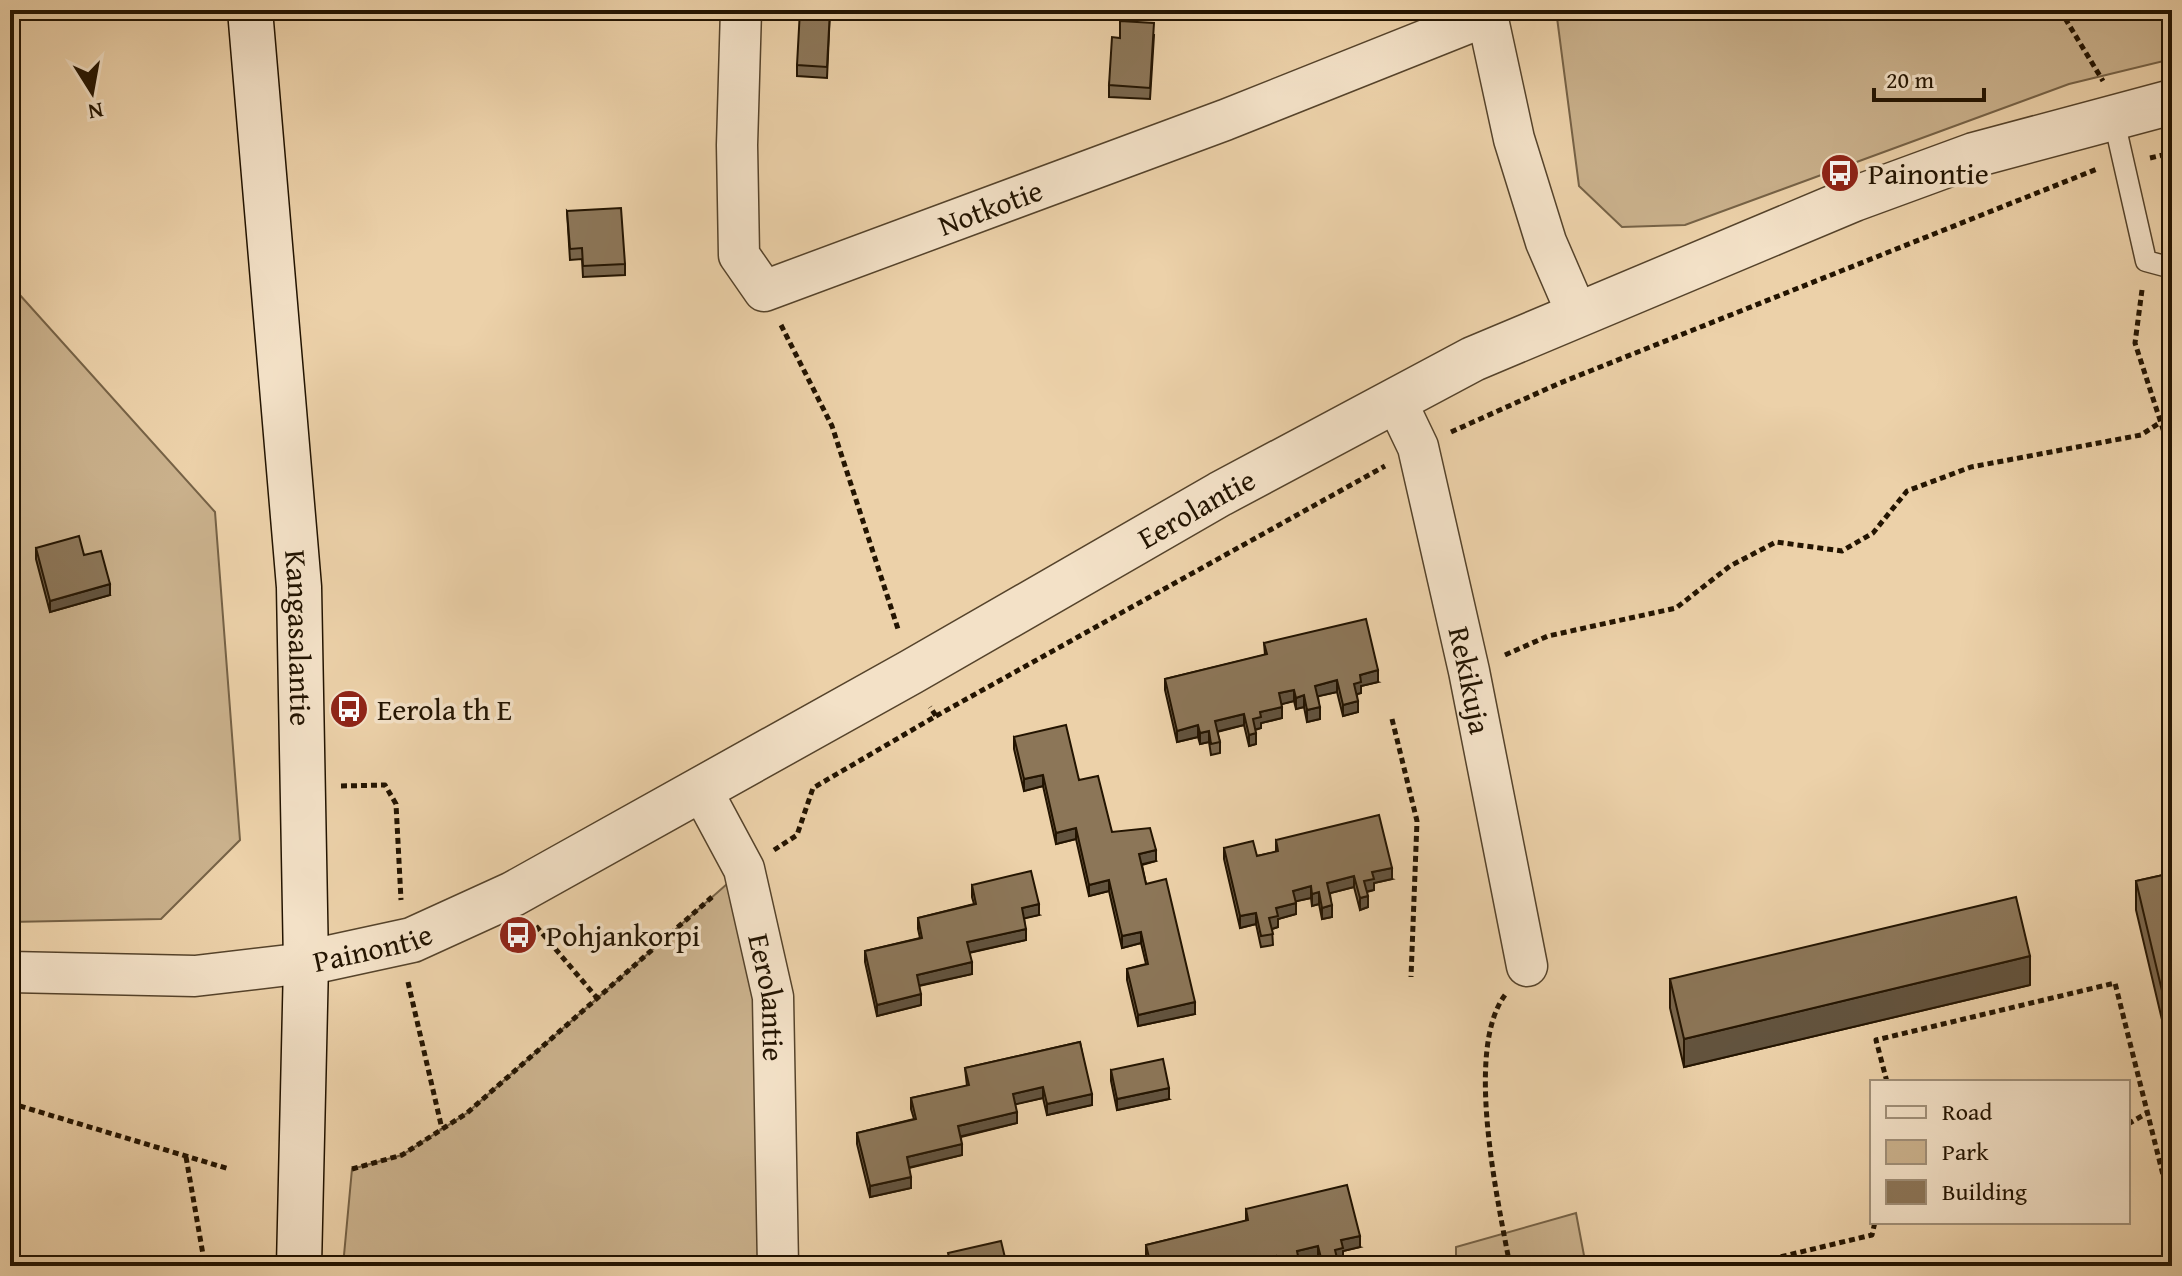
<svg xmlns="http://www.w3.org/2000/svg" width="2182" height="1276" font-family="'Gentium Book Plus',serif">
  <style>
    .green { fill: #cab18c; stroke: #766246; stroke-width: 2 }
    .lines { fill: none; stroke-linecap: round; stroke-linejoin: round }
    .service-casing { stroke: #55432b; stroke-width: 23 }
    .minor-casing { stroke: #55432b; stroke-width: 43 }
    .tertiary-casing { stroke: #55432b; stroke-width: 47 }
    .secondary-casing { stroke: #231401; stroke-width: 47 }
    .path { stroke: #231401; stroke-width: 5; stroke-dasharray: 6 4; stroke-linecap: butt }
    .service { stroke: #f3e1c7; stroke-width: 20 }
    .minor { stroke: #f3e1c7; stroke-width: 40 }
    .tertiary { stroke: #f3e1c7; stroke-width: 44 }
    .secondary { stroke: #f3e1c7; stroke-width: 44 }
    .wall { fill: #78654c; stroke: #231401; stroke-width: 2 }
    .shaded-wall { fill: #62533e; stroke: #231401; stroke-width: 2 }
    .building { fill: #8c7658; stroke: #231401; stroke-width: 2 }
    .labels { text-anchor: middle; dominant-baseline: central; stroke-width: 7; stroke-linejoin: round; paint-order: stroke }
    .poi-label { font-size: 30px; fill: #231401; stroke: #f3e1c7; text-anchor: start }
    .street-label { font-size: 30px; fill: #231401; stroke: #f3e1c7 }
  </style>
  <rect width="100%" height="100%" fill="#ecd1a9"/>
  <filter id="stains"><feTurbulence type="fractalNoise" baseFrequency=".0025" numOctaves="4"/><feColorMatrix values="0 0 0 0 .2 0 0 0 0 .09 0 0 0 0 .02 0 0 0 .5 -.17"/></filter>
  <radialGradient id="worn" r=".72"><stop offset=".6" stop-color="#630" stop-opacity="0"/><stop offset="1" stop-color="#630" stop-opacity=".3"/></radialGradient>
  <g class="green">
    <path d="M1556 10H2172V59L2069 84 1685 225 1622 227 1579 186Z"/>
    <path d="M10 284 215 512 240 840 161 919 10 922Z"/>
    <path d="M744 869 778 1266H343L352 1169 402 1155 467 1113Z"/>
    <path d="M1576 1213 1586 1266H1456V1247Z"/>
  </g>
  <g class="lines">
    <g class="service-casing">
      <path id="service" d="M2113 116 2146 261 2172 268"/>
    </g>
    <g class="minor-casing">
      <g id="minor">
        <path id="s1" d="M741 10 737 145 739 255 764 291 1225 120 1486 16"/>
        <path d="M1486 10 1514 139 1546 242 1578 316"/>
        <path id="s2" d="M1396 401 1418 447 1469 671 1527 966"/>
        <path id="s3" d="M701 789 744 869 773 997 778 1266"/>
        <path d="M10 972 195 976 306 963"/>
      </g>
    </g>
    <g class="tertiary-casing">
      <g id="tertiary">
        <path id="s4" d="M306 963 412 940 513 894 911 672 1220 494 1473 359 1854 199 1974 155 2172 102"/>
      </g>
    </g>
    <g class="secondary-casing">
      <g id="secondary">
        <path id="s5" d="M250 10 299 587 306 963 299 1266"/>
      </g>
    </g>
    <g class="path">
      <path d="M2060 10 2103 81"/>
      <path d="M2150 158 2172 153"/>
      <path d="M2142 290 2135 343 2172 457"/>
      <path d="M781 325 832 426 899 632"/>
      <path d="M1451 432 1560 383 2097 169"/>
      <path d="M1505 655 1548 636 1676 608 1730 566 1776 542 1842 551 1873 533 1907 491 1971 467 2141 435 2161 422"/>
      <path d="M936 716 1385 466"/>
      <path d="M1392 719 1417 821 1411 977"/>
      <path d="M341 786 385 785 396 804 401 900"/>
      <path d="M774 850 797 835 813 788 936 716 930 707"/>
      <path d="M536 926 597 998"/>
      <path d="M408 982 442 1129"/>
      <path d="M1505 995C1464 1050 1498 1201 1510 1266"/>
      <path d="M1887 1082 1876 1040 2115 983 2168 1195"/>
      <path d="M10 1103 229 1169"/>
      <path d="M2128 1124 2147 1113"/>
      <path d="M186 1157 205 1266"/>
      <path d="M352 1169 402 1155 467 1113 712 897"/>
      <path d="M1742 1266 1872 1235 1875 1222"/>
    </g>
    <use href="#service" class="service"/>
    <use href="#minor" class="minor"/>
    <use href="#tertiary" class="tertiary"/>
    <use href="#secondary" class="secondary"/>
  </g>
  <g class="wall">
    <path d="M830 10 827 78 797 76V65Z"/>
    <path d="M1273 10H1322V14L1273 12Z"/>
    <path d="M1154 35 1150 99 1109 97V85L1120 38Z"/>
    <path d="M567 211 625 264V275L583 277 582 259 570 260Z"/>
    <path d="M36 548 84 555 110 595 50 612 36 559Z"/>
    <path d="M1264 643 1378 682 1361 686V693L1357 694 1358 712 1343 716 1337 692 1318 696 1320 719 1307 722 1304 707 1296 709 1294 701 1281 704 1282 718 1261 723V728L1255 730 1256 744 1249 746 1244 725 1217 732 1220 742V753L1211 755 1209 742 1200 744 1198 737 1177 742 1165 690V679L1265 655Z"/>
    <path d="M1014 737 1079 780 1112 832 1156 861 1142 865 1146 884 1195 1014 1138 1026 1127 980V969L1146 964 1141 943 1122 948 1109 891 1089 896 1076 839 1056 844 1043 786 1024 791 1014 749Z"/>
    <path d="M1276 840 1392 879 1374 883V890L1367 892 1368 907 1360 910 1354 887 1330 893 1332 917 1322 919 1319 904 1312 906 1311 898 1296 901V914L1278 919V927L1272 929 1273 945 1261 947 1256 924 1240 928 1224 859V848L1257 856 1276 852Z"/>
    <path d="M2172 873V1062L2136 910V881Z"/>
    <path d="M972 885 1039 915 1024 918 1026 940 969 953 972 974 919 986 921 1005 877 1016 865 962V951L920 938 918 929V918L974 904 972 897Z"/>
    <path d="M1670 979 2030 985 1684 1067 1670 1008Z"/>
    <path d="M1080 1042 1092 1105 1047 1115 1043 1098 1015 1104 1017 1123 961 1137 962 1155 909 1168 911 1188 870 1197 857 1144V1133L914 1119 911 1109V1098L967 1086 965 1068Z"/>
    <path d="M1111 1070 1169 1099 1117 1110 1111 1081Z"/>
    <path d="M1246 1209 1360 1247 1343 1251V1259L1338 1260 1339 1266H1320L1318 1257 1299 1262 1300 1266H1149L1146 1256V1245L1246 1221Z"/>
  </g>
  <g class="shaded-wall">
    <path d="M110 584V595L50 612V601Z"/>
    <path d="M1378 670V682L1361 686V693L1354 695V684L1360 675Z"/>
    <path d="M1337 680V692L1315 697V686Z"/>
    <path d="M1294 690V701L1279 705V693Z"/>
    <path d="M1304 695V707L1296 709V698Z"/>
    <path d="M1358 701V712L1343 716V705Z"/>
    <path d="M1282 707V718L1261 723V728L1253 730V719L1260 712Z"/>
    <path d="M1320 707V719L1307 722V710Z"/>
    <path d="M1244 714V725L1215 732V721Z"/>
    <path d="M1198 725V737L1177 742V731Z"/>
    <path d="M1209 731V742L1200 744V733Z"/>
    <path d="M1256 733V744L1249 746V735Z"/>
    <path d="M1043 775V786L1024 791V779Z"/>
    <path d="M1076 828V839L1056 844V833Z"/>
    <path d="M1156 850V861L1139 865V854Z"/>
    <path d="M1392 868V879L1374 883V890L1364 892V881L1372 872Z"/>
    <path d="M1354 876V887L1327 894V883Z"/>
    <path d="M1109 880V891L1089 896V885Z"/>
    <path d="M1311 886V898L1293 902V891Z"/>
    <path d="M1319 892V904L1312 906V894Z"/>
    <path d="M1368 896V907L1360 910V898Z"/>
    <path d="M1296 903V914L1278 919V927L1269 930V918L1276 908Z"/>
    <path d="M1039 904V915L1022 919V908Z"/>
    <path d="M1332 905V917L1322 919V908Z"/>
    <path d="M1256 913V924L1240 928V916Z"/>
    <path d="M1026 929V940L967 953V942Z"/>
    <path d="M1141 932V943L1122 948V936Z"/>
    <path d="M2030 956V985L1684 1067V1039Z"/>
    <path d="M972 962V974L917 986V975Z"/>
    <path d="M921 994V1005L877 1016V1005Z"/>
    <path d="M1195 1002V1014L1138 1026V1015Z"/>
    <path d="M1043 1087V1098L1013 1105V1094Z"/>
    <path d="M1169 1088V1099L1117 1110V1099Z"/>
    <path d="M1092 1094V1105L1047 1115V1104Z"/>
    <path d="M1017 1112V1123L958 1137V1126Z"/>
    <path d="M962 1144V1155L907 1168V1157Z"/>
    <path d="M911 1177V1188L870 1197V1186Z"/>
    <path d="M1360 1236V1247L1343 1251V1259L1335 1261V1250L1341 1240Z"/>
    <path d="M1318 1246V1257L1297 1263V1251Z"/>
    <path d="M1276 1256V1266H1260V1259Z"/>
    <path d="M1285 1261V1266H1277V1263Z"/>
  </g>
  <g class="building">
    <path d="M800 10H830L827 67 797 65Z"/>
    <path d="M1120 21 1154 23 1150 88 1109 85 1112 37 1120 38Z"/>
    <path d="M621 208 625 264 583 266 582 248 570 249 567 211Z"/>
    <path d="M79 536 84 555 101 551 110 584 50 601 36 548Z"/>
    <path d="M1366 619 1378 670 1360 675 1361 682 1354 684 1358 701 1343 705 1337 680 1315 686 1320 707 1307 710 1304 695 1296 698 1294 690 1279 693 1282 707 1260 712 1261 717 1253 719 1256 733 1249 735 1244 714 1215 721 1220 742 1211 744 1209 731 1200 733 1198 725 1177 731 1165 679 1267 654 1264 643Z"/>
    <path d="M1066 725 1079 780 1098 776 1112 832 1150 828 1156 850 1139 854 1146 884 1166 879 1195 1002 1138 1015 1127 969 1148 964 1141 932 1122 936 1109 880 1089 885 1076 828 1056 833 1043 775 1024 779 1014 737Z"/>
    <path d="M1379 815 1392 868 1372 872 1374 879 1364 881 1368 896 1360 898 1354 876 1327 883 1332 905 1322 908 1319 892 1312 894 1311 886 1293 891 1296 903 1276 908 1278 916 1269 918 1273 934 1261 936 1256 913 1240 916 1224 848 1253 841 1257 856 1278 851 1276 840Z"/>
    <path d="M1031 871 1039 904 1022 908 1026 929 967 942 972 962 917 975 921 994 877 1005 865 951 922 938 918 918 976 904 972 885Z"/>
    <path d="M2172 873V1033L2136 881Z"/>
    <path d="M2016 897 2030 956 1684 1039 1670 979Z"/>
    <path d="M1080 1042 1092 1094 1047 1104 1043 1087 1013 1094 1017 1112 958 1126 962 1144 907 1157 911 1177 870 1186 857 1133 916 1119 911 1098 969 1085 965 1068Z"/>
    <path d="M1163 1059 1169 1088 1117 1099 1111 1070Z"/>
    <path d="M1347 1185 1360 1236 1341 1240 1343 1248 1335 1250 1339 1266H1323L1318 1246 1297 1251 1300 1266H1286L1285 1261 1277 1263 1276 1256 1260 1259 1262 1266H1151L1146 1245 1248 1220 1246 1209Z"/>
    <path d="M1001 1241 1007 1266H951L948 1253Z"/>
  </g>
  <defs>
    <g id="bus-disc" transform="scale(2)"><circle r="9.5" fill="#8f2418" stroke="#f3e1c7"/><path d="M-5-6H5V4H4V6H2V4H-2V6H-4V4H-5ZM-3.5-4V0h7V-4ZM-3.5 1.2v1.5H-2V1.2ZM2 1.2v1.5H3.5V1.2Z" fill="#fff"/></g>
  </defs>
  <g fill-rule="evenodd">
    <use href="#bus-disc" x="1840" y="173"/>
    <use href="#bus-disc" x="349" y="709"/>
    <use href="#bus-disc" x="518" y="935"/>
  </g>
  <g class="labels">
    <g class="poi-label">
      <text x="1868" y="173">Painontie</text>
      <text x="377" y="709">Eerola th E</text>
      <text x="546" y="935">Pohjankorpi</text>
    </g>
    <g class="street-label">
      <text stroke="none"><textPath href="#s1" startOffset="530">Notkotie</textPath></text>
      <text stroke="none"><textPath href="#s4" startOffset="1004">Eerolantie</textPath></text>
      <text stroke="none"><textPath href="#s5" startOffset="630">Kangasalantie</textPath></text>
      <text stroke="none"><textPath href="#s2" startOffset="290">Rekikuja</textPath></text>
      <text stroke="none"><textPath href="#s4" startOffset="68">Painontie</textPath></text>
      <text stroke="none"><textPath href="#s3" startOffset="222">Eerolantie</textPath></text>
    </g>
  </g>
  <rect width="2182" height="1276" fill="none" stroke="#ecd1a9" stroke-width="40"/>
  <rect x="12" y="12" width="2158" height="1252" fill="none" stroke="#231401" stroke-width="4"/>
  <rect x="20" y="20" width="2142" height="1236" fill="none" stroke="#231401" stroke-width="2"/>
  <rect x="1870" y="1080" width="260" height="144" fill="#f3e1c7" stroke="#a08f78" stroke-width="2"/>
  <rect x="1886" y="1106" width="40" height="12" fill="#f3e1c7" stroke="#a08f78" stroke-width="2"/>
  <text x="1942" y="1120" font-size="24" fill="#231401">Road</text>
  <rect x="1886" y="1140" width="40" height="24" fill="#cab18c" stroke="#a08f78" stroke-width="2"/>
  <text x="1942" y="1160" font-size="24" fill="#231401">Park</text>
  <rect x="1886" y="1180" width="40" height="24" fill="#8c7658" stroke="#a08f78" stroke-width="2"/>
  <text x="1942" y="1200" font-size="24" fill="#231401">Building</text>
  <g transform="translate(92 92) rotate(169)" stroke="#f3e1c7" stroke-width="6" paint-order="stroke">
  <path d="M0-6L14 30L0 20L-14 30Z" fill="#231401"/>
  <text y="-12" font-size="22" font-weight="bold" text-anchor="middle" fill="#231401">N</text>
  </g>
  <path d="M1874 88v12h110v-12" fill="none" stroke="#231401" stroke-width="4"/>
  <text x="1886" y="88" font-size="24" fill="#231401" stroke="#f3e1c7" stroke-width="6" paint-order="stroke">20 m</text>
  <rect width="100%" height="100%" filter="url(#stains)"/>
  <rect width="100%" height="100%" fill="url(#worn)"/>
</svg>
